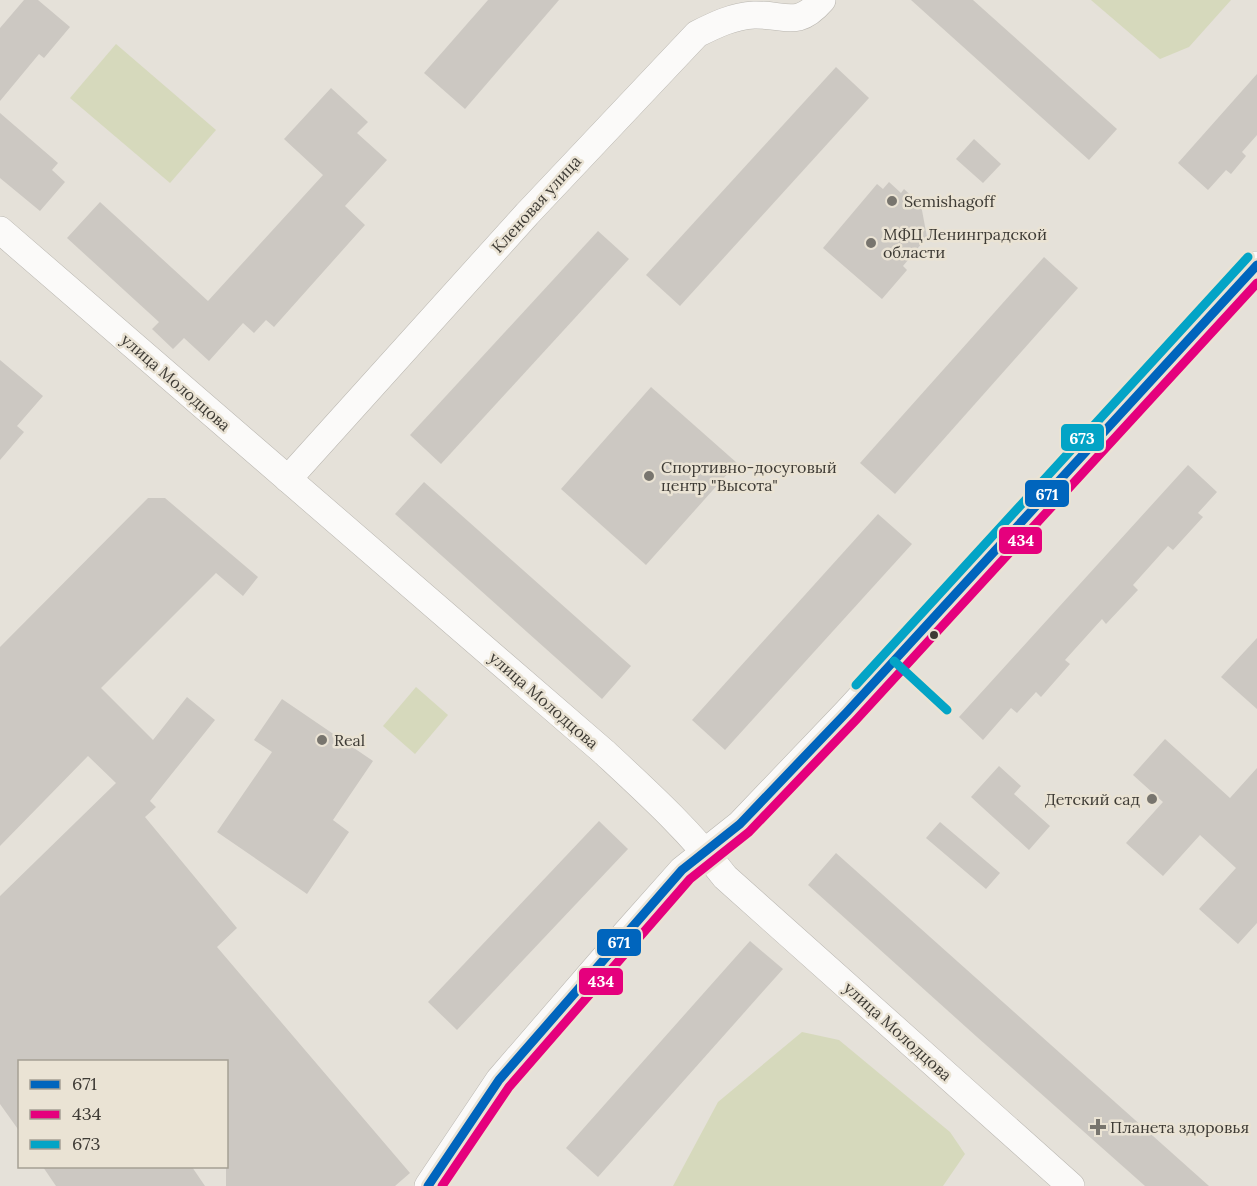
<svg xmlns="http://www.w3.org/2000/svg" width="1257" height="1186" font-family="Lora,serif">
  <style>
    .green { fill: #d6d9bc }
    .building { fill: #ccc8c2 }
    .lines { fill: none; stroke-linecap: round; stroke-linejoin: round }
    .street-casing { stroke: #bab7b1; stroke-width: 28 }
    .street { stroke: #fbfaf9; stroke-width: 27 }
    .bus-1-casing { stroke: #eae3d4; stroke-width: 14 }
    .bus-2-casing { stroke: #eae3d4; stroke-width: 14 }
    .bus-3-casing { stroke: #eae3d4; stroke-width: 14 }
    .bus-1 { stroke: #0065bd; stroke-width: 9 }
    .bus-2 { stroke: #e5007d; stroke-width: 9 }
    .bus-3 { stroke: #03a4c6; stroke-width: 9 }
    .poi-dot { fill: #78756e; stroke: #eae3d4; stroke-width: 2 }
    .bus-dot { fill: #3e3b35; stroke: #eae3d4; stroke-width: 2 }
    .labels { text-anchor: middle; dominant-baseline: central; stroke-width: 5; stroke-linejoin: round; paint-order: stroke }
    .poi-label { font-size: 16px; fill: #3e3b35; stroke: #eae3d4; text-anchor: start }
    .street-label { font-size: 16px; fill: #3e3b35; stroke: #eae3d4 }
    .line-badge { stroke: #eae3d4; stroke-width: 2 }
    .badge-label { font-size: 16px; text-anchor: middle; font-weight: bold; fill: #fff }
  </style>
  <rect width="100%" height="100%" fill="#e5e1d9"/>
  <g class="green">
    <path d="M1091 0H1231L1189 47 1160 59Z"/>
    <path d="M116 44 216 130 170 183 70 98Z"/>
    <path d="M416 687 448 715 415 754 383 726Z"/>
    <path d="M802 1032 839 1040 950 1132 965 1154 943 1186H673L718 1102Z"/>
  </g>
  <g class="building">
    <path d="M24 0H38L70 27 44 58 39 54 0 101V28Z"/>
    <path d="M488 0H559L465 109 424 73Z"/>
    <path d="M911 0H973L1117 129 1089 160Z"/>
    <path d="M836 67 869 98 680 306 646 275Z"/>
    <path d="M1257 74V135L1242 152 1246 156 1231 174 1226 170 1208 190 1178 163Z"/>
    <path d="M331 88 368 122 357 133 387 160 345 206 365 225 274 327 266 320 254 333 243 323 209 361 184 338 173 349 152 329 159 322 67 238 100 202 208 301 323 175 284 139Z"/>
    <path d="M0 113 58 163 52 170 65 182 40 211 0 178Z"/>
    <path d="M974 139 1001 164 983 183 956 159Z"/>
    <path d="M889 182 901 193 904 189 921 205 927 237 903 266 907 270 882 299 823 248 877 184 883 189Z"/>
    <path d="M598 231 629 259 441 464 410 435Z"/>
    <path d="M1044 257 1078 288 895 494 860 463Z"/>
    <path d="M0 360 43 396 17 426 24 432 0 460Z"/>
    <path d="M651 387 737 463 646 565 561 489Z"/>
    <path d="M1188 465 1217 492 1198 513 1203 517 1173 550 1168 546 1133 585 1138 590 1106 624 1102 619 1065 660 1070 664 1041 697 1036 692 1017 713 1011 708 983 740 959 717Z"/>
    <path d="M424 482 631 666 602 699 395 514Z"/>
    <path d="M148 498H165L258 577 243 596 216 573 101 688 153 740 187 697 215 720 150 801 156 807 145 817 237 928 217 947 410 1173 395 1186H226V1062H20V1132L0 1104V896L116 783 88 756 0 846V647Z"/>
    <path d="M878 514 912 544 725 750 692 720Z"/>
    <path d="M1257 638V709L1221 677Z"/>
    <path d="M282 699 373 761 333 820 349 832 307 894 217 832 272 752 254 740Z"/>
    <path d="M1165 739 1230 798 1257 768V923L1238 944 1199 909 1236 868 1200 835 1163 876 1126 843 1163 802 1133 775Z"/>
    <path d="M999 766 1021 786 1014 794 1050 826 1029 850 971 797Z"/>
    <path d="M599 821 628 849 457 1030 428 1002Z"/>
    <path d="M940 822 1000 873 986 889 926 838Z"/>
    <path d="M836 853 1209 1186H1145L977 1037 808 885Z"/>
    <path d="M750 941 783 969 598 1177 566 1148Z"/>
    <path d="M43 1167H192L205 1186H56Z"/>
  </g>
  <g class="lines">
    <g class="street-casing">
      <g id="street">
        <path d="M0 230 604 752C647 792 689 830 725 877L1071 1186"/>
        <path d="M288 479 527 214 697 34C715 25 733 16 754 15 785 14 797 29 822 0"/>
        <path d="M428 1186 499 1080 626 933 682 870 740 824 847 712 1257 265"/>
      </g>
    </g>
    <use href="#street" class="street"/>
    <g class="bus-1-casing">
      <path id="bus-1" d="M428 1186 499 1080 682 870 740 824 847 712 1257 265"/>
    </g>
    <g class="bus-2-casing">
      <path id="bus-2" d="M442 1186 509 1087 690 879 749 832 856 720 1257 283"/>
    </g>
    <g class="bus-3-casing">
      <g id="bus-3">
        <path d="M894 661 947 710"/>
        <path d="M856 685 1248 257"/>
      </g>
    </g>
    <use href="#bus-1" class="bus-1"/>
    <use href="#bus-2" class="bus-2"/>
    <use href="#bus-3" class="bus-3"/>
  </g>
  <g class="poi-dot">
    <circle cx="892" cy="201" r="6"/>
    <circle cx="871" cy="243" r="6"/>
    <circle cx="649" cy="476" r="6"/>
    <circle cx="322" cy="740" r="6"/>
    <circle cx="1152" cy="799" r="6"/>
    <path d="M1095 1118h6v6h6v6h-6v6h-6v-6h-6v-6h6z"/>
  </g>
  <circle class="bus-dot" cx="934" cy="635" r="5"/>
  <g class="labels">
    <g class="poi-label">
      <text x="904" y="201">Semishagoff</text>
      <text x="883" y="234">МФЦ Ленинградской<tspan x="883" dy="18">области</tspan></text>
      <text x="661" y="467">Спортивно-досуговый<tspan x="661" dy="18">центр "Высота"</tspan></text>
      <text x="334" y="740">Real</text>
      <text x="1140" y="799" text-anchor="end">Детский сад</text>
      <text x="1110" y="1127">Планета здоровья</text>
    </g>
    <g class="street-label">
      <text transform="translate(536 204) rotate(-48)">Кленовая улица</text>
      <text transform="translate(176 382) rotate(41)">улица Молодцова</text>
      <text transform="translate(544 700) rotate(41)">улица Молодцова</text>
      <text transform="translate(898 1031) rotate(42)">улица Молодцова</text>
    </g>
  </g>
  <g class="line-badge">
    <rect x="1060" y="423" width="45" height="29" rx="6" fill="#03a4c6"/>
    <rect x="1024" y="479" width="46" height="29" rx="6" fill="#0065bd"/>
    <rect x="998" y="526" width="45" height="29" rx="6" fill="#e5007d"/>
    <rect x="596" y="928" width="46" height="29" rx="6" fill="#0065bd"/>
    <rect x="578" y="967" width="46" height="29" rx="6" fill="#e5007d"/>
  </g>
  <g class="badge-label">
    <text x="1082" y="444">673</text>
    <text x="1047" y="500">671</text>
    <text x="1021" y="546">434</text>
    <text x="619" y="948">671</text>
    <text x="601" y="987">434</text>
  </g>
  <rect x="18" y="1060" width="210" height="108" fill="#eae3d4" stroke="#a5a094" stroke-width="1.5"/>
  <rect x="30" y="1080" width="30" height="9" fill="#0065bd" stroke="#a5a094" stroke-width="1.5"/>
  <text x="72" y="1090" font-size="18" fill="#3e3b35">671</text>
  <rect x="30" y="1110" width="30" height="9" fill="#e5007d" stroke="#a5a094" stroke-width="1.5"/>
  <text x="72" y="1120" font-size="18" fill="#3e3b35">434</text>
  <rect x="30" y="1140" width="30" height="9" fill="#03a4c6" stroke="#a5a094" stroke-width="1.5"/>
  <text x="72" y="1150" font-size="18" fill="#3e3b35">673</text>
</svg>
